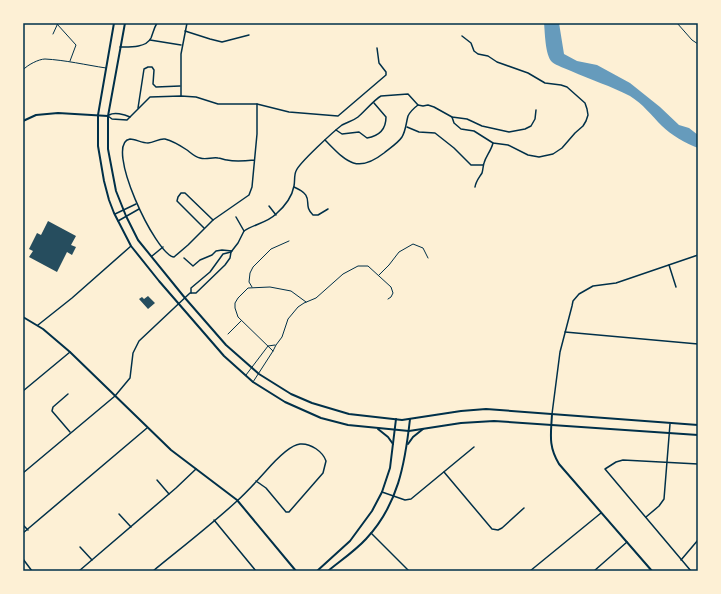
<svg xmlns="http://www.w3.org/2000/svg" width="721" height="594" font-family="'Open Sans',sans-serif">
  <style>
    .water { fill: #669bbc }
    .building { fill: #264d5e }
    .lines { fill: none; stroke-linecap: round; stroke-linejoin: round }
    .path { stroke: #003049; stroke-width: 1 }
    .service { stroke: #003049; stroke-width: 1 }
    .minor { stroke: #003049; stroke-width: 1.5 }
    .tertiary { stroke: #003049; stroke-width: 2 }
    .secondary { stroke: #003049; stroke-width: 2 }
    .neatline { fill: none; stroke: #003049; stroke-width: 1.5 }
  </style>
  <rect width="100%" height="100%" fill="#fdf0d5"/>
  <path class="water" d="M544 23H559L564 54 577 61 597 65 630 83 660 107 679 125 689 128 698 135V148C685 143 671 135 662 126 651 115 643 104 630 96 611 86 591 80 571 71 565 68 557 66 552 62 545 55 545 32 544 23Z"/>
  <g class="building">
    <path d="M48 221 76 236 71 245 76 247 72 255 67 252 57 272 29 257 33 251 29 249 37 233 41 235Z"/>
    <path d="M148 296 155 303 148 309 139 299 142 297 144 299Z"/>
  </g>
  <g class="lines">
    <path class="path" d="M677 23 692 40 698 44"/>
    <g class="service">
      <path d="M57 24 76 45 70 61"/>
      <path d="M53 34 58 23"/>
      <path d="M23 70C27 65 39 59 45 59 65 60 86 65 106 68"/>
      <path d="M379 275 389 265 399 252 413 244 423 248 428 258"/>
      <path d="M252 287 249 282 250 273 253 267 271 249 289 241"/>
      <path d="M228 334 241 321"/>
      <path d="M273 351 238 317 235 308V303L238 298 248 288 270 287 291 291 306 302"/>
      <path d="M246 375 268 346 275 345"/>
      <path d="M253 382 273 351 276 345 282 337 288 319 298 307 304 303 316 298 343 274 358 266H368L391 287 393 293 391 297 388 299"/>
    </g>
    <g class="minor">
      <path d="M185 31 210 39 222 42 249 35"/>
      <path d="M150 40 181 45"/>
      <path d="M120 47C129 47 146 48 151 38 153 33 154 28 157 23"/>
      <path d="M181 96V54L187 23"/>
      <path d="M138 108 144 69 148 67H152L154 70 153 84 156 87 180 86"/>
      <path d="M109 115C114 112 124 114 130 117"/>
      <path d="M108 116 112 119 127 120 150 97 181 96 196 97 218 104H257L289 112 338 116 386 75V72L379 63 377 48"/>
      <path d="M452 117 454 123 461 129 474 131 493 143 508 145 528 155 539 157 553 154 562 148 575 133 583 126 586 121 588 115 587 109 585 103 567 87 561 85 545 83 528 73 497 62 488 56 478 54 474 51 471 43 462 36"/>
      <path d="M407 127 419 132 435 133 454 148 471 165H483"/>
      <path d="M336 130 342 134 359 132 367 138C379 136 386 129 386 117L374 103"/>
      <path d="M325 140C345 160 356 175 384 153 390 148 398 143 402 137 406 130 406 123 408 116 410 112 414 108 418 105"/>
      <path d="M254 160C245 161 236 162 227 160 224 160 221 158 218 158 212 157 206 160 200 158 195 157 191 153 187 150 181 146 173 141 165 139 159 138 154 143 148 143 142 143 135 139 130 139 103 143 156 256 174 257L188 245 213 220 249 195 252 187 257 134V104"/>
      <path d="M294 187C317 197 301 204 313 215H318L328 209"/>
      <path d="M475 187C476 181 479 178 482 173 483 170 483 166 484 163 486 156 491 151 493 143"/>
      <path d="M269 206 276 215"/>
      <path d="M115 214 136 204"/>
      <path d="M236 217 244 231"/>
      <path d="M118 221 139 209"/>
      <path d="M204 228 177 201 178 197 181 193H185L213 220"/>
      <path d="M152 256 163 247"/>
      <path d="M184 258 193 266 200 260 212 255 216 251 222 250 232 251"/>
      <path d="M669 265 676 287"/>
      <path d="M191 293V288L210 272 223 254 231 252"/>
      <path d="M38 325 72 298 131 246"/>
      <path d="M565 332 698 344"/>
      <path d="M23 391 70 352"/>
      <path d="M68 394 53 407 52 411 70 432"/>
      <path d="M552 414 560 352 572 306 573 301 579 294 593 286 616 283 698 255"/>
      <path d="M444 472 492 529 498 530 502 528 524 508"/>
      <path d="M23 473 115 396 130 378 133 353 139 341 190 293H196L225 265 230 258 231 252 238 243 244 231C254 224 267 223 276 214 284 207 292 197 294 186 295 181 294 175 296 171 299 163 334 131 342 125 347 122 353 121 358 117 364 112 375 99 381 96L408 94 418 105 423 106 428 105 434 107 452 117 467 119 482 126 509 132 525 129 531 126 535 119 536 110"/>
      <path d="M157 480 169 494"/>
      <path d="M382 492 405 500 411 499 474 447"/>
      <path d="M119 514 131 527"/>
      <path d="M646 517 659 506 664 499 670 424"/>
      <path d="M214 520 256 571"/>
      <path d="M23 525 28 530"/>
      <path d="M23 533 147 428"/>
      <path d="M371 533 409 571"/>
      <path d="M80 547 92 560"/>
      <path d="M23 559 32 571"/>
      <path d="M681 560 698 540"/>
      <path d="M79 571 176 488 196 469"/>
      <path d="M153 571C181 548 211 525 237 501 247 492 256 482 265 472 272 464 289 445 300 444 311 443 323 452 326 461L323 473 289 512H286L266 488 256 481"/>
      <path d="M530 571 601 513"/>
      <path d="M594 571 627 542"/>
      <path d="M691 571 605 469 616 462 623 460 698 464"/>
    </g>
    <g class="tertiary">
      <path d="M23 121 36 115 58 113 108 116"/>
      <path d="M23 317 43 329 70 352 171 450 237 500 296 571"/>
      <path d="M552 414C551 434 548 446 559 464L652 571"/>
    </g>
    <g class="secondary">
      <path d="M114 23 98 115V146L104 181 109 200 114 213 131 246 159 281 224 356 253 382 285 402 321 418 348 425 409 431 461 423 494 421 698 435"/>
      <path d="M125 23 108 116V149L116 191 126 216 138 240 185 298 226 345 259 374 291 394 312 403 349 414 402 420 461 411 486 409 698 425"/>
      <path d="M378 429 388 437 393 444"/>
      <path d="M408 444 413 437 423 429"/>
      <path d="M317 571 350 541 372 511 382 492 390 468 396 419"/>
      <path d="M328 571C340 561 355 551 366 539 398 505 405 464 410 419"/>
    </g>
  </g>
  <rect width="721" height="594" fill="none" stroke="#fdf0d5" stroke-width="48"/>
  <rect x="24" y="24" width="673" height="546" class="neatline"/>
</svg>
